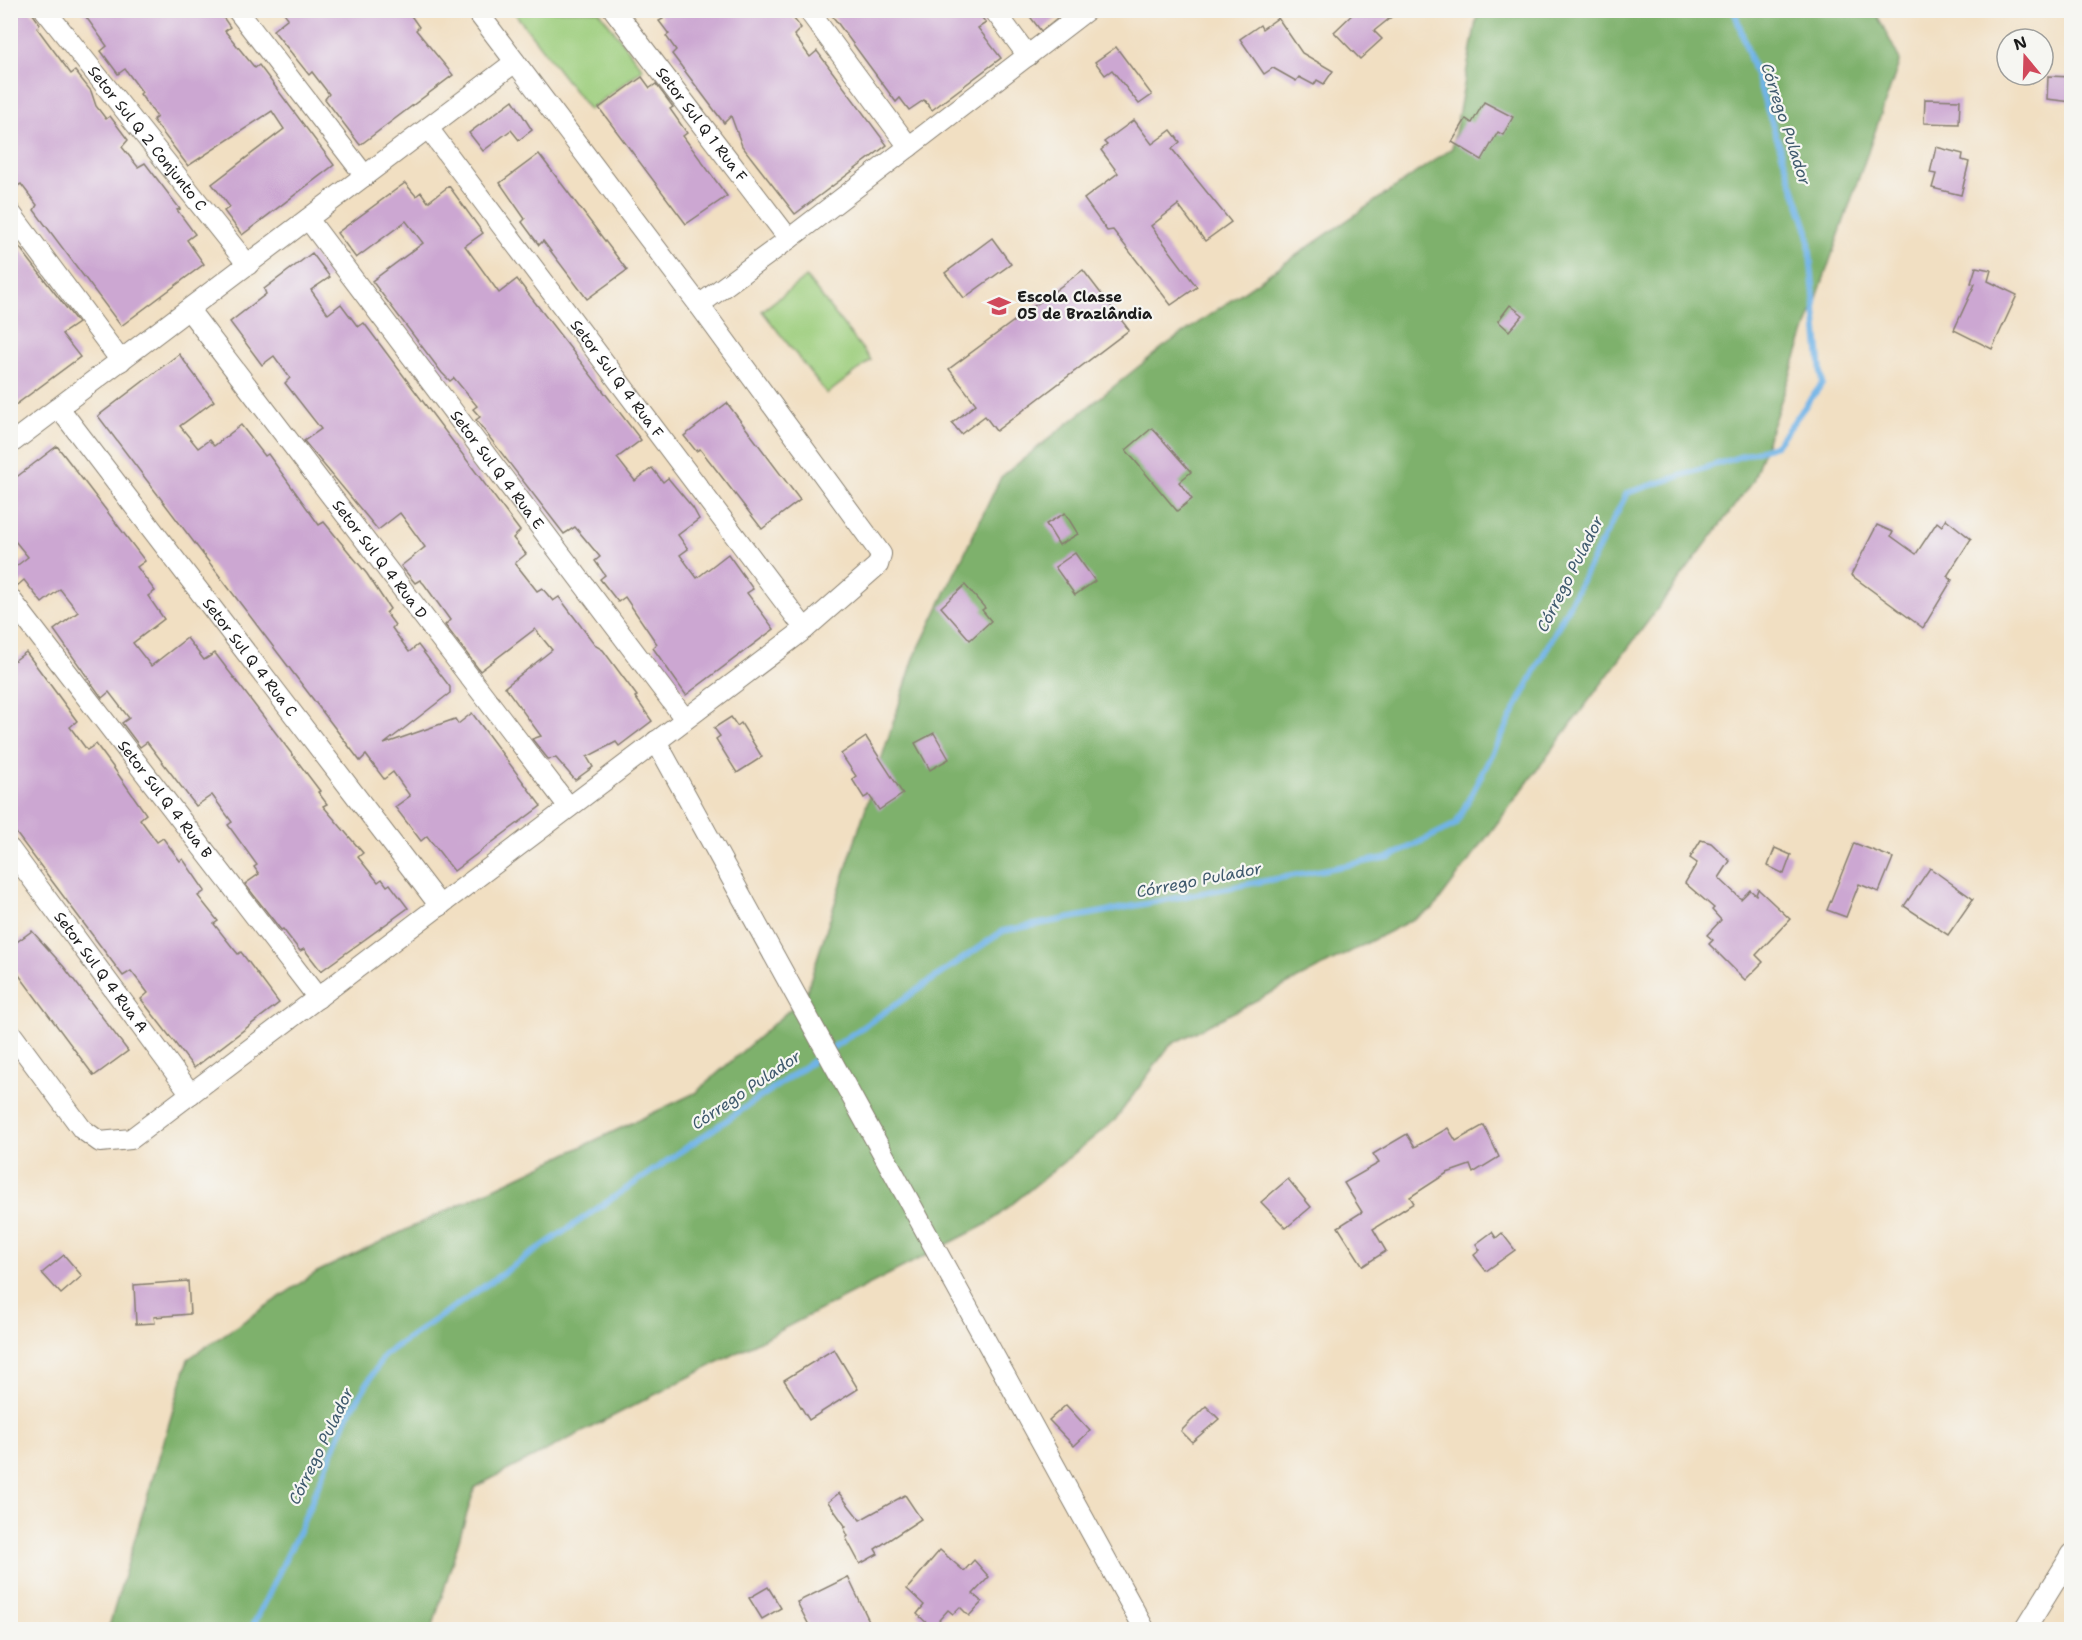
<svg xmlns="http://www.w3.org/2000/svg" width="2082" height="1640" font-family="'Shantell Sans',sans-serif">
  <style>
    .green { fill: #9dce7d; stroke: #5c754c; stroke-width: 1.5 }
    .forest { fill: #7eb16c; stroke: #4d6644; stroke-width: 1.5 }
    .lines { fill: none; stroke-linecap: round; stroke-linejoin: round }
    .stream { stroke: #71b4e7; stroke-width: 6 }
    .building { fill: #cca7d2 }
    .street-casing { stroke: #867e6f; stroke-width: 22 }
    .street { stroke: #fff; stroke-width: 20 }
    .labels { text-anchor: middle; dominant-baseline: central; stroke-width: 4.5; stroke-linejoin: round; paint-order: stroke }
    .street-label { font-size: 15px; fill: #1c1c1c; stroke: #f6f6f2 }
    .poi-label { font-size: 15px; font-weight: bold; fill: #1c1c1c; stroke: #f6f6f2; text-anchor: start }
    .water-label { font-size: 16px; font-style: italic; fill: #3e596d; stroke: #f6f6f2 }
  </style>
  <rect width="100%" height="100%" fill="#f6f6f2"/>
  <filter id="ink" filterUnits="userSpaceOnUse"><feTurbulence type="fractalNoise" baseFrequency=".0167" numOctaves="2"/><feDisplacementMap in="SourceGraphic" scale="12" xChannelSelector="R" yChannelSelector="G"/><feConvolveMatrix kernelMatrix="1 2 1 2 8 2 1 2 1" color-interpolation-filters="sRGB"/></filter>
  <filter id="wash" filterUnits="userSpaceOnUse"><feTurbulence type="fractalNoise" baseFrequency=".008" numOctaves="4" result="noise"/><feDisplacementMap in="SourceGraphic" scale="24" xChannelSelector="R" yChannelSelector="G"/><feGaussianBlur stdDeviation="1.35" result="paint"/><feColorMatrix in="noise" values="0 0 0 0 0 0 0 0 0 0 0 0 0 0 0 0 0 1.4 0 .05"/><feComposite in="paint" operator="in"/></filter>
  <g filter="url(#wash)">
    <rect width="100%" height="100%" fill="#f1dfc2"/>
    <g class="green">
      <path d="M513 11H599L643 69 589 110Z"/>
      <path d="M806 277 871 360 827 394 762 311Z"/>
    </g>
    <path class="forest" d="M1478 11H1875L1900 60 1753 481 1433 909 1170 1045 1115 1120 989 1223 475 1487 432 1629 108 1630 188 1359 317 1272 695 1093 805 996 914 658 1001 477 1163 347 1452 148Z"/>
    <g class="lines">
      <path class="stream" d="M251 1630 300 1529 347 1417 385 1354 1003 931 1390 857 1456 824 1627 493 1776 445 1822 384 1808 231 1734 10"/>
    </g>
    <g id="blocks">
      <g class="building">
        <path d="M10 10H30L40 24 37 28 71 74 75 71 91 91 96 106 106 119 110 116 128 140 122 147 138 167 145 163 180 209 177 210 195 234 187 240 204 264 121 326 34 210 37 205 21 184 10 190Z"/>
        <path d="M81 10H218L230 27 225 31 255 68 259 65 334 165 242 235 224 211 230 207 212 184 284 129 272 111 188 166 153 120 157 117 140 94 142 92 125 69 118 74 101 51 107 46Z"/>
        <path d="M282 10H407L419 27 416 30 453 75 360 145 325 99 329 94 312 72 309 75 273 30 288 18Z"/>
        <path d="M657 10H787L801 28 794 35 810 57 817 51 887 145 795 214 742 146 731 116 724 123 672 54 676 50 666 36 669 34 659 21 663 19Z"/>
        <path d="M828 10H956L960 17 969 10H976L986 23 978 28 1001 58 932 110 924 100 909 110 900 98 896 102Z"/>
        <path d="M1025 10H1067L1041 31Z"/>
        <path d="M1357 10H1400L1374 31 1382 39 1360 59 1334 32Z"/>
        <path d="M1278 18 1302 53 1333 71 1324 84 1317 80 1314 85 1299 77 1296 81 1273 68 1264 74 1240 39 1260 25 1262 29Z"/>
        <path d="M1116 47 1152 95 1139 104 1112 70 1105 75 1095 62Z"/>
        <path d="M2048 76 2072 77V102L2047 99Z"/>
        <path d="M642 77 650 88 656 84 673 107 670 109 687 133 683 136 727 196 686 224 599 108Z"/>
        <path d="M1925 99 1960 100 1959 124 1924 123Z"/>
        <path d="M513 100 532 130 519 140 511 130 483 151 469 133Z"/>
        <path d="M1484 102 1513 117 1503 135 1498 132 1482 160 1452 142 1466 119 1472 123Z"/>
        <path d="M1134 120 1152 144 1171 130 1180 142 1172 149 1231 222 1205 241 1178 205 1151 226 1197 287 1171 305 1113 230 1107 231 1084 199 1118 173 1101 150 1107 145 1104 142Z"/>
        <path d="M1936 147 1963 154 1962 160 1969 162 1961 195 1932 188 1936 174 1930 173Z"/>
        <path d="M539 154 627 270 587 299 543 241 539 245 522 222 525 219 500 183Z"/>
        <path d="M405 183 416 196 421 192 428 202 449 186 483 233 465 246 499 293 517 279 641 440 617 458 635 481 652 468 663 482 668 478 693 508 699 519 678 535 688 549 680 555 697 578 728 554 753 589 747 593 774 629 686 695 653 648 657 644 625 597 618 602 600 579 605 575 595 561 600 557 575 527 564 534 476 420 480 417 473 409 477 406 454 378 450 381 442 373 372 281 423 243 406 221 356 258 337 233Z"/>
        <path d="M10 235 78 323 62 334 80 357 10 409Z"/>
        <path d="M992 238 1011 264 964 298 945 273Z"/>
        <path d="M312 253 330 277 311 290 328 314 341 304 358 327 364 323 520 531 513 538 526 554 515 563 537 591 542 588 553 601 559 597 596 646 603 650 637 696 635 697 652 721 619 746 616 742 587 757 593 767 575 780 556 758 548 759 532 739 541 736 505 687 552 650 535 629 480 671 445 625 450 620 424 584 420 580 415 583 401 566 425 547 400 513 378 530 304 441 321 429 285 383 290 378 274 356 262 365 230 322 266 294 264 289Z"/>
        <path d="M1976 267 1991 270 1988 281 2017 295 1992 349 1954 330 1975 284 1971 283Z"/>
        <path d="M1083 270 1129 330 996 431 985 416 961 434 952 423 976 404 949 369Z"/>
        <path d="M1510 305 1523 315 1509 331 1498 321Z"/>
        <path d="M179 354 214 401 180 426 198 448 209 440 214 446 241 425 265 456 268 454 319 525 324 522 367 574 390 609 386 613 395 625 392 628 409 652 418 645 450 687V693L384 744 455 719 458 724 472 713 541 806 454 871 427 836 421 841 395 807 410 796 393 772 384 779 366 755 360 761 98 416Z"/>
        <path d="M727 403 800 500 762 529 711 463 700 449 696 451 684 436Z"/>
        <path d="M1152 428 1191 472 1179 482 1192 499 1177 511 1126 450Z"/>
        <path d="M57 446 145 561 137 567 155 591 148 596 164 619 133 643 151 666 187 638 204 660 215 653 320 791 318 792 327 804 323 806 363 853 358 857 378 882 382 879 387 886 390 884 408 908 321 971 304 949 300 951 283 929 281 930 245 884 259 874 254 867 257 865 228 825 232 822 212 795 196 806 147 742 140 747 122 723 129 718 109 692 102 698 54 630 78 612 60 589 42 603 24 580 17 586 10 576V571L28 557 10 535V482Z"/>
        <path d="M1065 513 1078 534 1059 545 1046 524Z"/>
        <path d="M1946 519 1971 539 1947 576 1952 580 1923 628 1851 575 1877 525 1893 532 1891 536 1916 554 1937 522 1942 526Z"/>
        <path d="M1075 553 1095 581 1075 595 1055 567Z"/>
        <path d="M965 585 985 608 982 610 991 621 970 640 941 607Z"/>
        <path d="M26 652 77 721 70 727 87 750 96 744 113 767 146 814 140 819 157 842 163 838 180 861 183 859 205 891 198 896 218 921 214 924 233 948 238 954 241 952 279 1003 194 1068 141 999 148 993 131 971 123 976 10 825V664Z"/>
        <path d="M731 717 737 726 741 723 762 757 737 773 716 739 720 736 714 728Z"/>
        <path d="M934 733 949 759 930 770 915 743Z"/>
        <path d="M866 737 903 794 879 810 869 795 864 798 852 779 856 776 841 754Z"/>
        <path d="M1701 840 1711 843 1730 861 1719 878 1741 899 1750 890 1756 895 1758 889 1790 919 1756 955 1763 962 1745 980 1709 944 1713 940 1707 935 1721 920 1712 910 1714 908 1685 883 1697 863 1690 858Z"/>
        <path d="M1854 843 1893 858 1879 892 1859 884 1846 917 1827 910Z"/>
        <path d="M1775 848 1791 855 1784 874 1768 866Z"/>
        <path d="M1930 868 1973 899 1948 935 1904 906Z"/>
        <path d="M32 931 64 967 128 1051 94 1076 10 963V947Z"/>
        <path d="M1484 1125 1499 1157 1473 1173 1470 1165 1447 1173 1410 1197 1414 1203 1373 1229 1386 1251 1363 1266 1338 1227 1362 1212 1344 1183 1379 1163 1373 1154 1407 1134 1415 1147 1448 1128 1456 1141Z"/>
        <path d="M1288 1179 1311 1207 1286 1228 1261 1202Z"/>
        <path d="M1492 1232 1496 1238 1502 1233 1515 1250 1486 1271 1474 1255 1480 1250 1476 1244Z"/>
        <path d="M64 1255 82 1276 61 1294 42 1273Z"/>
        <path d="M188 1281 190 1314 154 1317 155 1323 136 1324 134 1285Z"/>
        <path d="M834 1349 858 1389 809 1420 784 1380Z"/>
        <path d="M1066 1405 1090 1431 1074 1446 1049 1420Z"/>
        <path d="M1206 1406 1219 1419 1192 1442 1181 1431Z"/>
        <path d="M839 1493 860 1520 905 1495 921 1519 875 1549 878 1554 860 1564 846 1538 848 1536 844 1528 846 1527 828 1502Z"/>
        <path d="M940 1550 964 1571 974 1560 989 1577 973 1594 982 1602 969 1616 960 1607 953 1614 948 1610 932 1628 917 1614 924 1605 907 1589Z"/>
        <path d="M848 1577 871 1625 862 1629H811L797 1602Z"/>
        <path d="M768 1587 781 1608 762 1619 749 1598Z"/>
      </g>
    </g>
  </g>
  <g filter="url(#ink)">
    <use href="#blocks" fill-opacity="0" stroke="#867e6f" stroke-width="1.5"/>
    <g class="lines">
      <g class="street-casing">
        <g id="street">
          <path id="s1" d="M45 10 248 265"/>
          <path d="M237 10 365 176"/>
          <path id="s2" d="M614 10 789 239"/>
          <path d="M808 10 909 147"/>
          <path d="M994 10 1028 56"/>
          <path id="s3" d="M428 128 805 629"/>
          <path d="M10 212 121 361"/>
          <path id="s4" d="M308 219 685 719"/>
          <path d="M699 305 789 239 1087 10"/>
          <path id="s5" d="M189 310 569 807"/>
          <path id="s6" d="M59 408 440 906"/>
          <path d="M10 444 515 62"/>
          <path id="s7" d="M10 598 318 998"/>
          <path d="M656 741 1145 1630"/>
          <path id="s8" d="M10 849 191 1094"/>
          <path d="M10 1032 82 1129 100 1142 131 1139 805 629 878 565 881 554 699 305 476 10"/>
          <path d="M2025 1630 2072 1554"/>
        </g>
      </g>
      <use href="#street" class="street"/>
    </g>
  </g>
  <defs>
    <g id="school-bare" transform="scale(1.8)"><path d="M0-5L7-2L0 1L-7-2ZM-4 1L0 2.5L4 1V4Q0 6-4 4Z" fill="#d1495b" stroke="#f6f6f2" stroke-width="2.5" paint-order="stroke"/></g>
  </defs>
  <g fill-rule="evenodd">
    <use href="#school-bare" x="999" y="306"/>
  </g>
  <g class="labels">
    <g class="street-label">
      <text stroke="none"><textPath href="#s2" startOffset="144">Setor Sul Q 1 Rua F</textPath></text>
      <text stroke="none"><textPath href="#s1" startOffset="164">Setor Sul Q 2 Conjunto C</textPath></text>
      <text stroke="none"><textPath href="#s3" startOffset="314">Setor Sul Q 4 Rua F</textPath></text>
      <text stroke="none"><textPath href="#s4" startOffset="314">Setor Sul Q 4 Rua E</textPath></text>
      <text stroke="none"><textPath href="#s5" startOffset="314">Setor Sul Q 4 Rua D</textPath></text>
      <text stroke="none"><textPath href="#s6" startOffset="314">Setor Sul Q 4 Rua C</textPath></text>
      <text stroke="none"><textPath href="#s7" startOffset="254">Setor Sul Q 4 Rua B</textPath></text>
      <text stroke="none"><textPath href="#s8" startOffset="153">Setor Sul Q 4 Rua A</textPath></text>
    </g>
    <g class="poi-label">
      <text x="1017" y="297">Escola Classe<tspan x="1017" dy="17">05 de Brazlândia</tspan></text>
    </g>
    <g class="water-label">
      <text transform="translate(1786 124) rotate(72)">Córrego Pulador</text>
      <text transform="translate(1570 574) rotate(-63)">Córrego Pulador</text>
      <text transform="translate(1199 880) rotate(-11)">Córrego Pulador</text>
      <text transform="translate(746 1090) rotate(-34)">Córrego Pulador</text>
      <text transform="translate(321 1446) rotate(-64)">Córrego Pulador</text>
    </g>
  </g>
  <rect width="2082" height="1640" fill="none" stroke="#f6f6f2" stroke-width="36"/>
  <g transform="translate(2025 57) rotate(341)"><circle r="28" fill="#f6f6f2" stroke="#9f9f9c" stroke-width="1.5"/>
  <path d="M0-4.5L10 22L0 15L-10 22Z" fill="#d1495b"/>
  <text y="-9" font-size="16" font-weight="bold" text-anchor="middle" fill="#1c1c1c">N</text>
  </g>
</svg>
